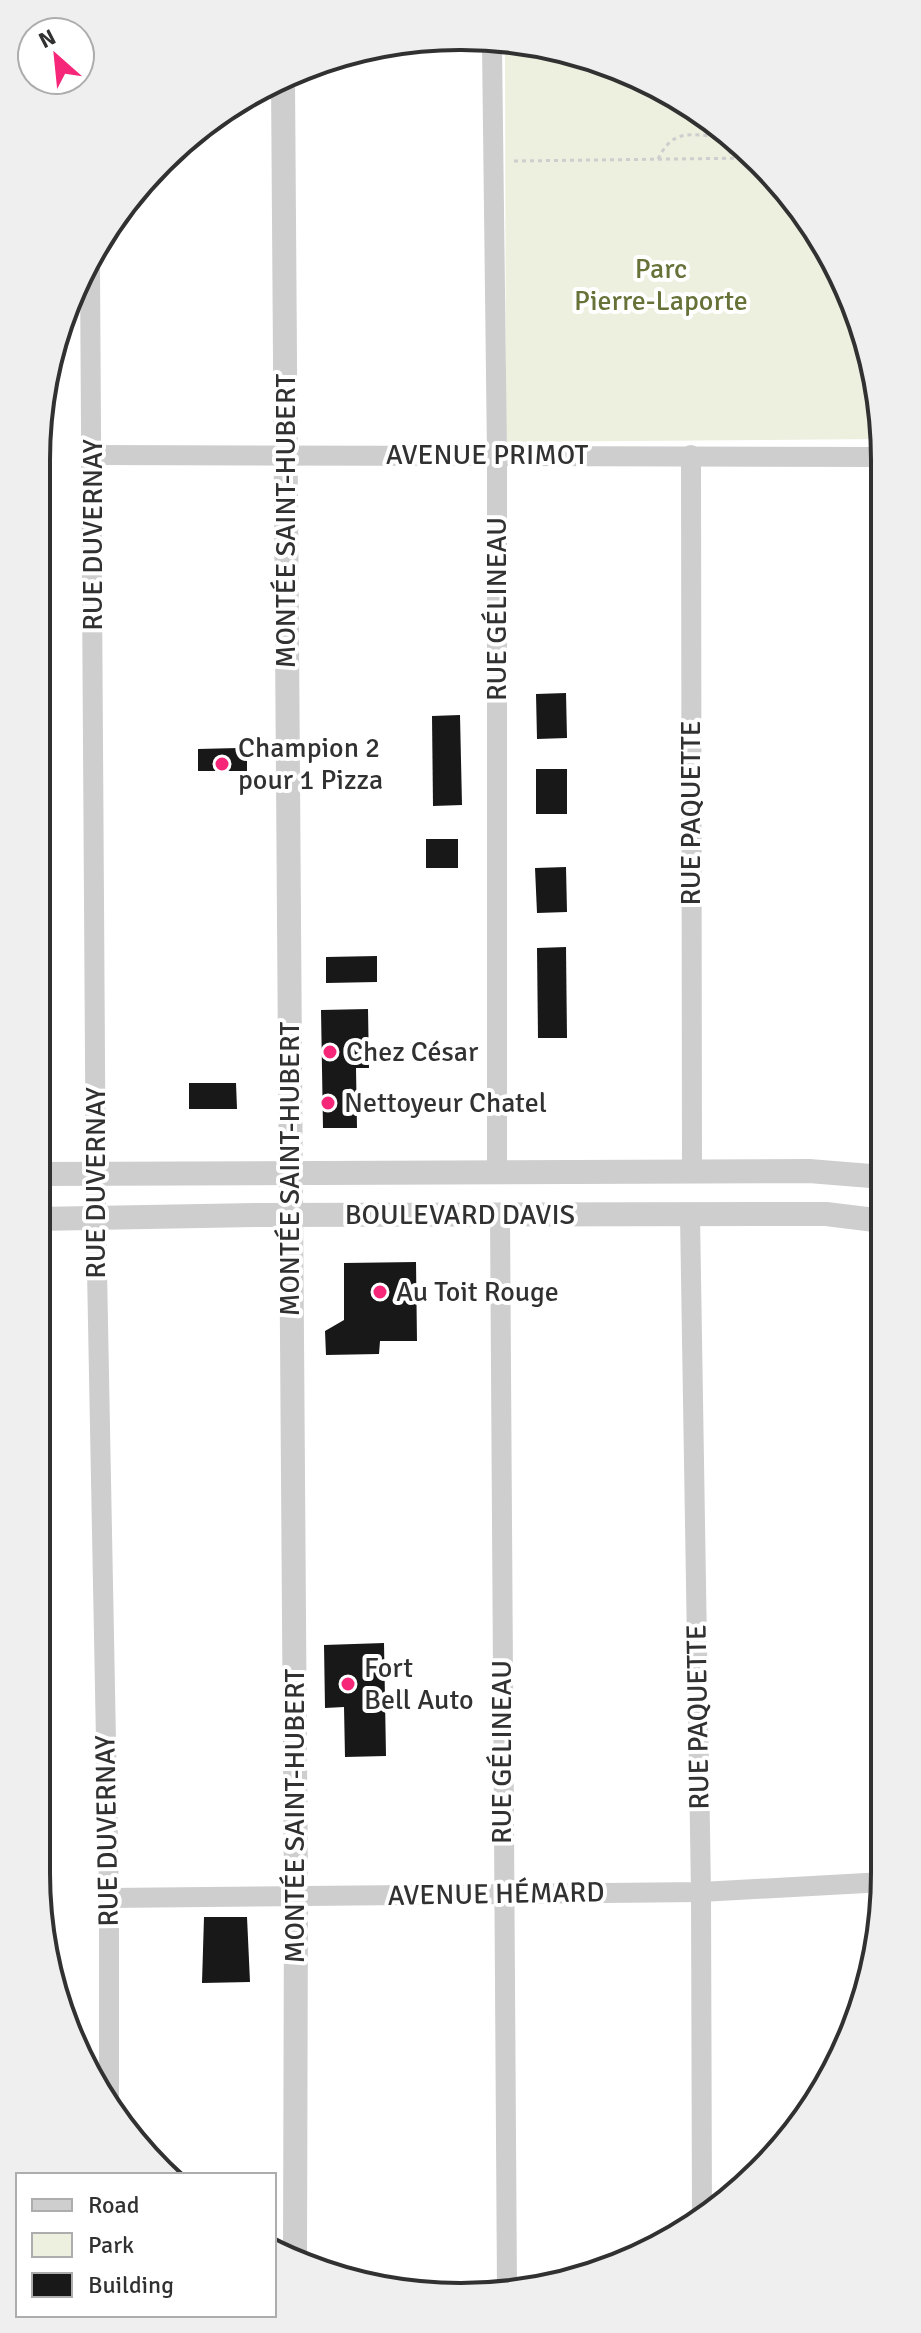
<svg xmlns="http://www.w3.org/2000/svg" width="921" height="2333" font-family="Signika,sans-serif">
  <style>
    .green { fill: #edefdf }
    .building { fill: #181818 }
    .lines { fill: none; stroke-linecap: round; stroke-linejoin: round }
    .path { stroke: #cecece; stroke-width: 3; stroke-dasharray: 4 4; stroke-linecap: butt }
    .minor { stroke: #cecece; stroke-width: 20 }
    .tertiary { stroke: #cecece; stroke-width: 24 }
    .poi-dot { fill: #f62679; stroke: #fff; stroke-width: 3 }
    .labels { text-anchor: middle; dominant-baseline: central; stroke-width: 8; stroke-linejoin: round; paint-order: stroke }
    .park-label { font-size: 28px; fill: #677239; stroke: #fff }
    .street-label { font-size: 28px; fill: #313131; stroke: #fff }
    .poi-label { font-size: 28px; fill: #313131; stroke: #fff; text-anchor: start }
    .rim { fill: none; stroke: #313131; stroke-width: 4 }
  </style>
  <rect width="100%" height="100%" fill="#fff"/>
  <path class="green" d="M505 46 571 51 696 107 780 181 853 298 881 405V439L506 442Z"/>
  <g class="building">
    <path d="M566 693 567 738 537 739 536 694Z"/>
    <path d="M460 715 462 805 433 806 432 716Z"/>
    <path d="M238 748 247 757V771H198V749Z"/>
    <rect x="536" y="769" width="31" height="45"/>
    <rect x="426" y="839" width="32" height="29"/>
    <path d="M566 867 567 912 537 913 535 868Z"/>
    <path d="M566 947 567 1038H538L537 948Z"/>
    <path d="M377 956V982L326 983V957Z"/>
    <path d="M368 1009 369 1068H356L357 1128H323L321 1010Z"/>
    <path d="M189 1083H236L237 1109H189Z"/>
    <path d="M416 1262 417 1341H380L379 1354 326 1355 325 1331 344 1320V1263Z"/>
    <path d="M384 1643 386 1756 345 1757 344 1707 325 1708 324 1645Z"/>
    <path d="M204 1917H247L250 1982 202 1983Z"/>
  </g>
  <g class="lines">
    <g class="path">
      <path d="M658 159C673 129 689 134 719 137L734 158"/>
      <path d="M514 161 754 158"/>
    </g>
    <g class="minor">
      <path d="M492 45 497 456V1173"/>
      <path d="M90 270 96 1218 109 1898V2096"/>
      <path d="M93 455 881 457"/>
      <path d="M691 455 692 1172"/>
      <path d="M500 1215 507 2290"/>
      <path d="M690 1215 701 1892 702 2220"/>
      <path d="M109 1898 701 1892 884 1882"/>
    </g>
    <g class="tertiary">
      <path d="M283 81 296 1896 295 2256"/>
      <path d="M36 1174 809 1171 883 1177"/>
      <path d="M36 1219 256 1215 826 1214 883 1221"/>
    </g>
  </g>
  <g class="poi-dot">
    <circle cx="222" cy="764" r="8"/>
    <circle cx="330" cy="1052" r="8"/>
    <circle cx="328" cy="1103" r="8"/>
    <circle cx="380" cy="1292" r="8"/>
    <circle cx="348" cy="1684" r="8"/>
  </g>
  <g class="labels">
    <g class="park-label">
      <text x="661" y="269">Parc<tspan x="661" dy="32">Pierre-Laporte</tspan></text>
    </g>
    <g class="street-label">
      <text x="487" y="455">AVENUE PRIMOT</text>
      <text transform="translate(286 521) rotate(-90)">MONTÉE SAINT-HUBERT</text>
      <text transform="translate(93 535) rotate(-90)">RUE DUVERNAY</text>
      <text transform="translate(497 609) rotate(-90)">RUE GÉLINEAU</text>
      <text transform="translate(691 813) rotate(-90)">RUE PAQUETTE</text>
      <text transform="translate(290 1169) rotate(-90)">MONTÉE SAINT-HUBERT</text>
      <text transform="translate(96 1183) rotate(-90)">RUE DUVERNAY</text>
      <text x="460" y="1215">BOULEVARD DAVIS</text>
      <text transform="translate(698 1717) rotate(-91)">RUE PAQUETTE</text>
      <text transform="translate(502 1752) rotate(-90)">RUE GÉLINEAU</text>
      <text transform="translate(295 1816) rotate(-90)">MONTÉE SAINT-HUBERT</text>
      <text transform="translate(107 1831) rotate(-91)">RUE DUVERNAY</text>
      <text transform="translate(496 1894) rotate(-1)">AVENUE HÉMARD</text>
    </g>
    <g class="poi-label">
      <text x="238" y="748">Champion 2<tspan x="238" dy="32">pour 1 Pizza</tspan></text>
      <text x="346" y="1052">Chez César</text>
      <text x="344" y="1103">Nettoyeur Chatel</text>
      <text x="396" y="1292">Au Toit Rouge</text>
      <text x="364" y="1668">Fort<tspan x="364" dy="32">Bell Auto</tspan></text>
    </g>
  </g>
  <path d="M0 0H921V2333H0ZM460 50H461A410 410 0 0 1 871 460V1873A410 410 0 0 1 461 2283H460A410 410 0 0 1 50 1873V460A410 410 0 0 1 460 50Z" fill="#efefef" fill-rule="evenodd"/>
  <path class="rim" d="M460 50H461A410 410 0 0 1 871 460V1873A410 410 0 0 1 461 2283H460A410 410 0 0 1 50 1873V460A410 410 0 0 1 460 50Z"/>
  <rect x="16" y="2173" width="260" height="144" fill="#ffffff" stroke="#adadad" stroke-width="2"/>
  <rect x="32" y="2199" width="40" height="12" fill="#cecece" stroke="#adadad" stroke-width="2"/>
  <text x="88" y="2213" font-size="24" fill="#313131">Road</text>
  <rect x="32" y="2233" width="40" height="24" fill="#edefdf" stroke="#adadad" stroke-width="2"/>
  <text x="88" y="2253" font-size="24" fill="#313131">Park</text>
  <rect x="32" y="2273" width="40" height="24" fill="#181818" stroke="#adadad" stroke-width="2"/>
  <text x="88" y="2293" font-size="24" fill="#313131">Building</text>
  <g transform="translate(56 56) rotate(333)"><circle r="38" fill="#ffffff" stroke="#adadad" stroke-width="2"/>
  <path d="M0-6L14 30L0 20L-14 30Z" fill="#f62679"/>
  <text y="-12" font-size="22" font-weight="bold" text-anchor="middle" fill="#313131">N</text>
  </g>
</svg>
